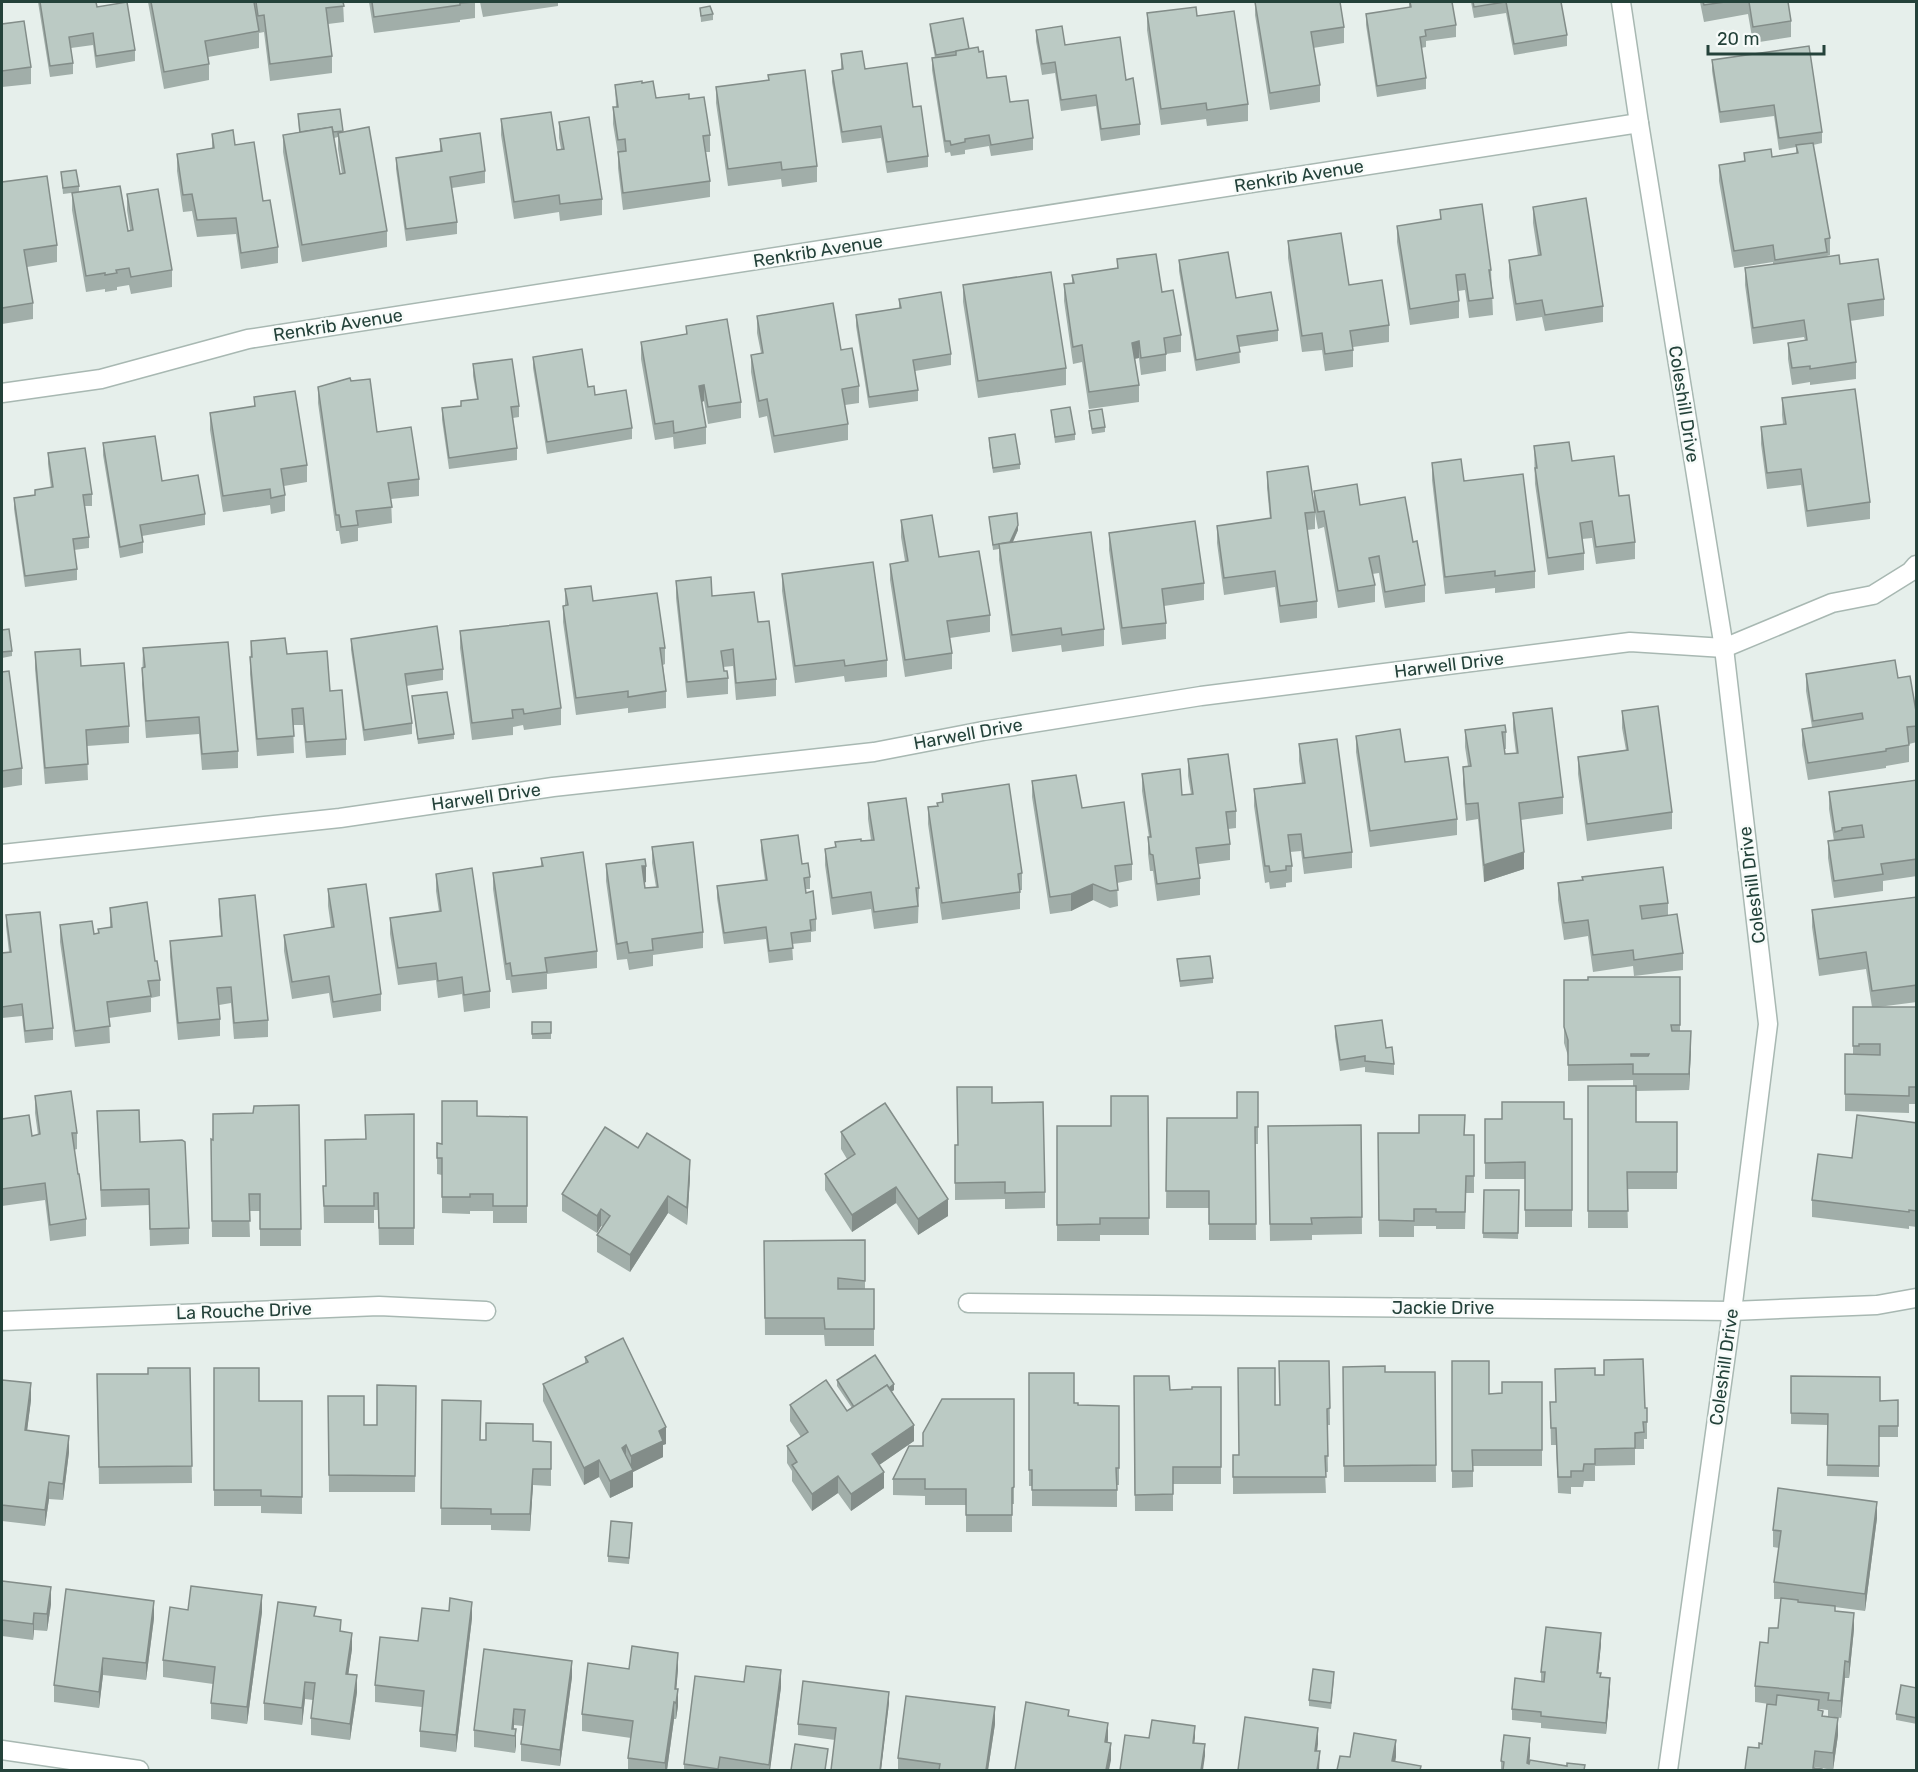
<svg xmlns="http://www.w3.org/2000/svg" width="1918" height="1772" font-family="Rubik,sans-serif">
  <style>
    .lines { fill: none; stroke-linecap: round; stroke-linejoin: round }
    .minor-casing { stroke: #a8b8b2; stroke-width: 21 }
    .tertiary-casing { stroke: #a8b8b2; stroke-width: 21 }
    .minor { stroke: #fff; stroke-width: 18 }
    .tertiary { stroke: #fff; stroke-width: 18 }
    .wall { fill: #a1aea9; fill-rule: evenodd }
    .shaded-wall { fill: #838d89 }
    .building { fill: #bbcac4; stroke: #838d89; stroke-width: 1.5; fill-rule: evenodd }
    .labels { text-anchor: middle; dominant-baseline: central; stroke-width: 5; stroke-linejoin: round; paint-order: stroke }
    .street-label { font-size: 18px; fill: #24423a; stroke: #f7fbf9 }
  </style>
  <rect width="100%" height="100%" fill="#e6efeb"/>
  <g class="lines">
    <g class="minor-casing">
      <g id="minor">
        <path d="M1621 2 1639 123 1724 648 1768 1024 1732 1311 1668 1770"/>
        <path d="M2 393 101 379 248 339 1639 123"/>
        <path d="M2 854 340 818 553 787 874 752 983 731 1201 696 1630 642 1724 648 1832 603 1873 595 1910 572 1916 565"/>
        <path d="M968 1303 1732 1311 1877 1305 1916 1298"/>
        <path d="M2 1321 379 1306 486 1311"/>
      </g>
    </g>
    <g class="tertiary-casing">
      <path id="tertiary" d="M2 1750 139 1770"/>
    </g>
    <use href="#minor" class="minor"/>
    <use href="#tertiary" class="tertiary"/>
  </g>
  <g class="wall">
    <path d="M38 2H96L97 7 135 50V61L96 68 93 45 71 48 73 63V74L50 77Z"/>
    <path d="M148 2H254V5V2H343L344 22 328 24 332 56V73L270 81 264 32 259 33V48L208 57 209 64V80L164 89Z"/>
    <path d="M369 2H475V18L460 20V22L374 33Z"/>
    <path d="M480 2H558V6L483 17Z"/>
    <path d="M1255 2H1340L1344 27V43L1313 48 1320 85V102L1270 110 1255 15Z"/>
    <path d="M1409 2H1452L1456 25V37L1426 41V47L1421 48 1426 78V89L1377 97 1366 25V14L1409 7Z"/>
    <path d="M1471 2H1561L1567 35V46L1514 55 1506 13 1474 18Z"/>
    <path d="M1700 2H1788L1791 21V37L1753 43 1748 14 1704 22Z"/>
    <path d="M700 8 713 14V20L701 22Z"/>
    <path d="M1147 13 1197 16 1248 104V121L1207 126 1206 119 1161 125 1147 30Z"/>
    <path d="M2 24 31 67V84L2 87Z"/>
    <path d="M930 24 969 49 987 78 1010 102 1033 138V150L991 156 989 146 965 150V154L951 156 950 152 945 153 932 70V58H935L930 30Z"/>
    <path d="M1036 30 1126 80 1140 124V135L1101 141 1096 106 1061 111 1055 73 1042 75 1036 41Z"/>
    <path d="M841 54 913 107 928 156V167L887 173 881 138 842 143 832 82V71L841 70Z"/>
    <path d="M1712 60 1822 132V143L1813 145 1830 238V255L1827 256V257L1840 264 1884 299V316L1850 321 1856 362V379L1810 385V382L1792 385 1788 359V343L1805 340 1804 337 1753 344 1745 285V268L1773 264V262L1734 268 1719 181V165L1744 161V153L1772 157 1796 154V147L1779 150 1774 116 1720 123 1712 71Z"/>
    <path d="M768 75 817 166V182L782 187 781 179 728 186 716 103V87L768 80Z"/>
    <path d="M642 83 656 98 689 99 710 135V152H706L710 181V197L623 210 618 168V154L613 124V107H616L615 85Z"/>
    <path d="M298 114 343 132 387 231V247L302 262 283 152V135L299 132ZM338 137V149L342 174H340L334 138Z"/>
    <path d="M501 119 557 150 561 149 559 138V122L602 199V215L560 221 559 212 514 219 501 135Z"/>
    <path d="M212 134 235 145 263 201 278 247V263L241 269 236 234 197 237 192 211 183 212 177 171V154L212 148Z"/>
    <path d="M440 139 485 171V183L452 188 457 222V234L406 241 396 169V158L440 151Z"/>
    <path d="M61 172 79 186V192L63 194Z"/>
    <path d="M2 182 57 245V262L27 267 33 303V319L2 324Z"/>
    <path d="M72 193 128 231 130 230 127 210V194L172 270V287L131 294 129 285 117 287V290L105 292V289L86 292 72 210Z"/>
    <path d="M1533 207 1603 306V322L1545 331 1542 317 1516 321 1509 277V260L1538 256 1533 223Z"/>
    <path d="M1440 210 1491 270 1493 315 1469 318 1465 290 1458 291 1459 301V318L1410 325 1397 242V226L1440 220Z"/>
    <path d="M1288 241 1349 285 1389 325V342L1353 347V367L1325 371 1322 350 1302 352 1288 258Z"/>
    <path d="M1117 259 1162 292 1181 335V352L1166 354V371L1141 375 1139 358 1135 359 1139 385V402L1089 409 1082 362 1073 364 1064 301V284L1072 283V275L1117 269Z"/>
    <path d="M1179 260 1236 298 1278 330V341L1239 347 1240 363 1196 371 1179 271Z"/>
    <path d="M963 285 1066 368V385L978 398 963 302Z"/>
    <path d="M899 299 951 354V365L915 371 918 390V401L869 408 856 326V315L899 308Z"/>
    <path d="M757 316 841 350 859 386V403L845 405 848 424V440L774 453 767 416 759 418 751 372V355L761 353 757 333Z"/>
    <path d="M686 326 741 402V418L708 424 704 401 702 402 706 427V444L674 449 673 437 655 440 641 359V342L686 334Z"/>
    <path d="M533 357 588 387 595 395 632 428V439L547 454 533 368Z"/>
    <path d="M473 364 519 406V417L513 418 517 448V460L449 469 442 420V408L461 406V401L477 399 473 376Z"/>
    <path d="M351 381 377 432 419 479V496L391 499 392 523 358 528V541L341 544 339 531H336L318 403V387Z"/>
    <path d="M254 397 307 465V482L284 486 285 495V511L271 514 270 505 223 512 210 430V413L254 406Z"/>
    <path d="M1782 398 1870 502V519L1807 527 1801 485 1767 489 1761 444V427L1783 424 1782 415Z"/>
    <path d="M1051 410 1075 434V440L1055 443Z"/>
    <path d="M1089 411 1105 427V432L1092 434 1089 417Z"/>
    <path d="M989 438 1020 464V469L993 473 989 444Z"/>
    <path d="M103 443 162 481 205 514V525L142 536 143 542V553L120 558 103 455Z"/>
    <path d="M1534 446 1572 461 1619 496 1635 542V559L1596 564 1592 538 1582 539 1584 553V570L1548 575 1535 484Z"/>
    <path d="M48 453 92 494V506H85L89 537V548L74 550 77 569V580L25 587 14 509V498L35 495 51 488 48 464Z"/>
    <path d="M1432 463 1464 481 1535 571V588L1495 593V588L1445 594 1432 480Z"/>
    <path d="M1267 472 1314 505V491L1360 505 1413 542 1425 585V602L1385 608 1379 573 1372 574 1375 585V602L1338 608 1324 527 1318 529 1315 513V529L1307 530 1317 601V618L1280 623 1275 587 1224 595 1217 543V526L1270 519 1267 488Z"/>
    <path d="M989 517 1018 530 1013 542 1104 629V646L1062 652 1061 645 1012 652 999 560V549L993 550Z"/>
    <path d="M901 520 939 557 990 615V632L950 638 952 653V669L905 677 890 580V564L905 561 901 537Z"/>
    <path d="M1109 533 1204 583V600L1164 606 1166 623V639L1122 645 1109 550Z"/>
    <path d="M782 574 887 660V677L845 682 844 676 795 683 782 591Z"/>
    <path d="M676 581 712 596 758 622 776 679V696L736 700 733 666 723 667 724 671 728 678V694L687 698 676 598Z"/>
    <path d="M565 589 593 601 665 648V664L663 665 666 691V708L628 713V708L576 715 563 622V606L565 605Z"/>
    <path d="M2 630 12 651V656L2 658Z"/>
    <path d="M460 631 561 708V725L524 730 523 725 513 727V735L472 740 460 648Z"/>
    <path d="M351 639 443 669V680L406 686 412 723V734L364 741 351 650Z"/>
    <path d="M251 641 287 654 330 691 346 739V755L306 758 303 725H293L294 753 257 756 250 674Z"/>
    <path d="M143 648 238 751V768L202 770 199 734 146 738 142 684Z"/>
    <path d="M35 652 81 666 129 726V743L87 746 88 780 45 784 35 669Z"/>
    <path d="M2 672 22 768V785L2 788Z"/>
    <path d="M1806 674 1898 678 1917 717V742L1909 744V762L1886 766V768L1808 780 1802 745V729L1812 727 1806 691Z"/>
    <path d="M412 696 454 734V739L418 744Z"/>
    <path d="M1622 711 1672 812V829L1587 841 1578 774V757L1626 750 1622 728Z"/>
    <path d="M1513 713 1563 797V814L1521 820 1524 869 1484 882 1478 819 1466 821 1463 784V767L1468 766 1465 747V730L1506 732V749H1505V754L1516 753 1513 729Z"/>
    <path d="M1356 736 1405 762 1457 819V835L1370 847 1356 752Z"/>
    <path d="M1299 744 1352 852V868L1304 874 1301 851 1290 852 1292 866V882L1286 883V887L1270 889 1269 882 1265 883 1254 806V789L1302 783 1299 761Z"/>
    <path d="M1188 759 1236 811V828L1228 829 1230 844V860L1199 864 1200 878V895L1157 901 1153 871H1150L1148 854V837H1149L1142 791V774L1182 795 1191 794 1188 776Z"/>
    <path d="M1917 780V876L1883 881V891L1834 898 1828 858V841H1834L1829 809V792Z"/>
    <path d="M1032 781 1082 808 1132 864V880L1117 883 1118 906 1110 908 1093 900 1071 911 1050 914 1032 797Z"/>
    <path d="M942 794 1022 873V890H1020V909L942 920 928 824V807L937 806V803L942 802Z"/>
    <path d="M868 803 919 888 918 923 874 929 871 909 832 915 825 865V849L835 847V842L871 840 868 819Z"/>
    <path d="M761 840 802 864 810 877V889H805L806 893 816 919V931L811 932V942L792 944 793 960 769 963 766 939 724 944 717 898V886L765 880 761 851Z"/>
    <path d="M652 847 703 932V948L653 955V966L629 970 627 959 617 960 606 881V864L646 882 644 883 645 888 656 887 652 863Z"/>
    <path d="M541 858 597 951V968L547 974V989L512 993 510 980H506L493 889V873L541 866Z"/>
    <path d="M436 874 490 991V1008L464 1012 462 994 438 998 436 980 398 985 390 934V918L439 911 436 891Z"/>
    <path d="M1582 877 1668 903V915L1683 953V970L1634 976 1633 966 1593 972 1588 936 1564 940 1558 900V883L1582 880Z"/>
    <path d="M328 889 381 994V1011L333 1018 329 993 292 999 284 951V935L331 927 328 906Z"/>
    <path d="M1917 897V1002L1878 1007H1917V1104H1909V1113L1845 1111V1054L1853 1055V1007H1872L1866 969 1819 976 1812 927V910Z"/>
    <path d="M219 899 268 1020V1037L234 1039 231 1003 219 1005 220 1019V1036L178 1040 170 957V941L221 936 219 915Z"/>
    <path d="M110 908 155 961 160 980V996L151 998V1012L109 1018 110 1043 75 1047 60 942V925L94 934 98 933V929L110 927Z"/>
    <path d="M6 915 53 1028V1040L25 1043 22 1016 2 1018V953L9 952 6 926Z"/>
    <path d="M1177 959 1213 978V983L1180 987Z"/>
    <path d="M1680 977V1031L1691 1048 1689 1090 1636 1091V1122H1677V1189H1627L1628 1228H1588V1086H1633V1080L1568 1081V1056L1564 1043V980Z"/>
    <rect x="532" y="1022" width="19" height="17"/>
    <path d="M1335 1026 1386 1048 1394 1064V1075L1365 1072V1067L1340 1071 1335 1037Z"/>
    <path d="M1258 1092V1144H1255L1256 1240H1209V1208H1166L1167 1118H1237Z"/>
    <path d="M35 1096 77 1133V1149L74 1150 86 1219V1236L50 1241 45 1200 2 1206V1119L32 1136 38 1135 35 1113Z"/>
    <path d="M1148 1096 1149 1235H1100V1241H1057V1126H1111Z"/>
    <path d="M992 1103 1045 1192V1208L1005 1209V1199L955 1200V1145H958Z"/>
    <path d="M299 1105 301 1246H260V1211H249L250 1237H212L211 1139 213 1140 253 1113Z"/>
    <path d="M97 1111 189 1228V1244L150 1246 149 1205 101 1207Z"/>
    <path d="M414 1114V1245H379L378 1210H374V1223H324L323 1186H326L365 1139Z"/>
    <path d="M477 1116 527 1117V1223H493V1211H470V1214L442 1213V1175L437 1174V1143L442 1144Z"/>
    <path d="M1485 1119H1572V1227H1525V1179H1485Z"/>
    <path d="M1917 1123V1227L1909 1226V1229L1812 1217V1200L1852 1158Z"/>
    <path d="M1361 1125 1362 1234 1312 1235V1240L1270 1241 1268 1126Z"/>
    <path d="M841 1132 948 1216 918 1235 896 1203 852 1232 825 1190V1174L847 1159 841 1149Z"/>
    <path d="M1378 1133 1465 1135 1474 1176V1193H1466L1465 1229H1436V1226H1414V1237H1379Z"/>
    <path d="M638 1148 690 1177 687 1225 668 1213 630 1272 597 1252V1235L603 1227 601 1226 597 1233 562 1211V1194Z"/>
    <path d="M1484 1190H1519L1518 1239 1483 1238Z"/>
    <path d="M865 1240V1289H874V1346H825L824 1335H765L764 1241Z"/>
    <path d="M585 1357 666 1444 663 1445V1457L633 1472V1487L610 1498 599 1477 584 1485 543 1401V1384L585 1364Z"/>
    <path d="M1329 1361 1330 1425H1327L1328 1472H1325L1326 1493 1233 1494V1455H1239L1275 1405H1280Z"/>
    <path d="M1452 1361 1489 1394 1502 1393 1542 1382V1466H1473V1487L1452 1488Z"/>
    <path d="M1343 1367 1385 1372H1435L1436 1482H1344Z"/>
    <path d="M190 1368 192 1483 99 1484 97 1391 148 1374Z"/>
    <path d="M214 1368 259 1401H302V1514L261 1513V1506H214Z"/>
    <path d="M1555 1369 1595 1375H1604L1645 1408 1647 1422V1439H1644V1449H1635V1465L1595 1466V1481H1584L1583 1487H1571V1494L1558 1493 1556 1445H1551L1550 1402H1556Z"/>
    <path d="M1029 1373 1078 1405 1119 1406V1485H1117V1507L1032 1506V1486H1029Z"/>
    <path d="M1134 1376 1170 1390 1192 1389 1221 1387V1484H1173V1511H1135Z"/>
    <path d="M1791 1376 1880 1401 1898 1400V1437H1879V1477L1827 1476 1828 1425 1791 1424Z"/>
    <path d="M2 1380 31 1400 27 1430 69 1452 63 1500 49 1499 45 1526 2 1521Z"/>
    <path d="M837 1380 894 1390 891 1392 914 1441 879 1465 884 1488 851 1511 838 1493 812 1511 792 1481V1471L787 1463V1446L801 1437 790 1421V1405L847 1411 852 1408 837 1386Z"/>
    <path d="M416 1386 415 1492H329L328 1396 364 1425H377Z"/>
    <path d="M1014 1399V1504H1012V1532H966V1505H925V1496L893 1495V1479L923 1446Z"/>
    <path d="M442 1400 481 1440 551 1442V1486L533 1485 530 1531 491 1530V1525H441Z"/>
    <path d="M1877 1518 1865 1611 1835 1607V1611L1854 1629 1849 1678H1845L1841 1718 1828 1716V1710L1819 1709 1823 1717 1838 1735 1833 1770 1815 1767V1768L1759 1748 1762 1744 1776 1705 1755 1702V1686L1768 1643 1778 1628 1781 1599H1774V1582L1779 1548 1773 1547V1530Z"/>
    <path d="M632 1528 629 1564 608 1562V1556Z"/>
    <path d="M2 1581 51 1604 47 1631 34 1630 33 1640 2 1636Z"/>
    <path d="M188 1610 262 1612 247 1724 211 1719V1703L213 1684 163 1677V1660Z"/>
    <path d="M316 1616 341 1632 352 1649 348 1674 357 1692 350 1740 311 1735V1718L313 1700 305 1699 302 1725 264 1720V1703Z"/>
    <path d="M154 1618 146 1680 103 1675 99 1708 54 1702V1685Z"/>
    <path d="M472 1618 456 1752 420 1747V1731L422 1707 375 1702V1685L418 1641Z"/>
    <path d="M1601 1644 1598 1673 1610 1690 1606 1734 1541 1728V1723L1512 1720V1709L1541 1681V1672Z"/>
    <path d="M629 1669H678L676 1689 678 1706 676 1719H674L667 1770H628V1758L631 1738 582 1731V1714Z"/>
    <path d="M572 1677 560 1766 521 1761V1744L523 1726 514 1725V1729H516L515 1753 474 1747V1730Z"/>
    <path d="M1334 1678 1331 1709 1309 1706V1700Z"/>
    <path d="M781 1687 770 1770H684V1764Z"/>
    <path d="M1917 1688V1724L1896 1720V1714Z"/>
    <path d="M889 1703 881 1770H831L835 1740 798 1735V1724Z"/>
    <path d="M995 1724 988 1770H898V1758Z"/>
    <path d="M1530 1755 1529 1763 1585 1770H1501V1761Z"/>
  </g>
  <g class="shaded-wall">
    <path d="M1139 341V358L1132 359V343Z"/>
    <path d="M704 385V401L699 403V386Z"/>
    <path d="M1018 525V530L1010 548V542Z"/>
    <path d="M1524 852V869L1484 882V865Z"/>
    <path d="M642 866H646V882L642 883Z"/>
    <path d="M1093 884V900L1071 911V894Z"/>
    <path d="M1691 1031V1048L1689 1090V1074Z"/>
    <path d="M690 1160V1177L687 1225V1208Z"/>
    <path d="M896 1187V1203L852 1232V1215Z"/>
    <path d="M668 1196V1213L630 1272V1255Z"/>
    <path d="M948 1199V1216L918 1235V1219Z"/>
    <path d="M601 1209V1226L597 1233V1216Z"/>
    <path d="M31 1383V1400L25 1447V1430Z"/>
    <path d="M894 1384V1390L856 1415V1409Z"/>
    <path d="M914 1425V1441L872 1470V1454Z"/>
    <path d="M666 1427V1444L663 1445V1457L633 1472V1487L610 1498V1481L631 1471V1456L659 1431Z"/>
    <path d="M69 1436V1452L63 1500V1484Z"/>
    <path d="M626 1445V1462L622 1448Z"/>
    <path d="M599 1460V1477L584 1485V1468Z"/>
    <path d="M533 1469V1485L530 1531V1514Z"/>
    <path d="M884 1472V1488L851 1511V1494Z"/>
    <path d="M838 1476V1493L812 1511V1494Z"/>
    <path d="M49 1482V1499L45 1526V1510Z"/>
    <path d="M1877 1502V1518L1865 1611V1594Z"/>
    <path d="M51 1587V1604L47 1631V1614Z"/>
    <path d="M262 1595V1612L247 1724V1707Z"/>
    <path d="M154 1601V1618L146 1680V1663Z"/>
    <path d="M472 1602V1618L456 1752V1735Z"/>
    <path d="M34 1613V1630L33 1640V1624Z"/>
    <path d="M1854 1613V1629L1849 1678V1662Z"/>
    <path d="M352 1633V1649L346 1691V1674Z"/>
    <path d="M1601 1633V1644L1597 1684V1673Z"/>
    <path d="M678 1653V1669L675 1706V1689Z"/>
    <path d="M103 1658V1675L99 1708V1692Z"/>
    <path d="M572 1661V1677L560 1766V1750Z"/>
    <path d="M1845 1661V1678L1841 1718V1701Z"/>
    <path d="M781 1670V1687L770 1770H769Z"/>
    <path d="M357 1675V1692L350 1740V1724Z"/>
    <path d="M1610 1678V1690L1606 1734V1723Z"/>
    <path d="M305 1682V1699L302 1725V1708Z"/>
    <path d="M678 1689V1706L676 1719V1703Z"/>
    <path d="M889 1692V1703L881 1770H880Z"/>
    <path d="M674 1702V1719L667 1770H665V1763Z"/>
    <path d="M995 1707V1724L988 1770H986Z"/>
    <path d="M514 1709V1725L513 1736 512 1729Z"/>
    <path d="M1838 1718V1735L1833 1770V1753Z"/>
    <path d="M1108 1723V1740L1105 1758V1742Z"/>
    <path d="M1195 1726V1738L1193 1754V1743Z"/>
    <path d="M1318 1728V1744L1315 1767V1751Z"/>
    <path d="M516 1729V1746L515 1753V1736Z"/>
    <path d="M1530 1738V1755L1528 1770 1527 1763Z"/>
    <path d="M1396 1740V1757L1394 1770 1392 1761Z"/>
    <path d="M1111 1743V1760L1109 1770H1106Z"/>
    <path d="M1205 1744V1756L1203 1770H1201Z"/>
    <path d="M1320 1751 1319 1770H1317Z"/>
  </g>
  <g class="building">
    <path d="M40 2H96L97 7 127 2 135 50 96 56 93 33 69 37 73 63 50 66Z"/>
    <path d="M151 2H254L259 31 205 41 209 64 164 72Z"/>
    <path d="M256 2H343L344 6 326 8 332 56 270 64 264 15 258 16Z"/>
    <path d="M372 2H474L460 3V5L374 17Z"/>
    <path d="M1255 2H1340L1344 27 1311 32 1320 85 1270 93Z"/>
    <path d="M1410 2H1452L1456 25 1425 30 1426 36 1420 37 1426 78 1377 86 1366 14 1411 7Z"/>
    <path d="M1473 2H1505L1474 7Z"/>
    <path d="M1506 2H1561L1567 35 1514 44Z"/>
    <path d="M1703 2H1725L1704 5Z"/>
    <path d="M1749 2H1788L1791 21 1753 27Z"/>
    <path d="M710 6 713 14 701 16 700 8Z"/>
    <path d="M1196 7 1197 16 1234 11 1248 104 1207 110 1206 103 1161 109 1147 13Z"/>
    <path d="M963 18 969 49 936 55 930 24Z"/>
    <path d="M24 21 31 67 2 71V24Z"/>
    <path d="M1062 26 1065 45 1120 37 1126 80 1133 78 1140 124 1101 129 1096 95 1061 100 1055 62 1042 64 1036 30Z"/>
    <path d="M1809 46 1822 132 1779 138 1774 105 1720 112 1712 60Z"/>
    <path d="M978 47 979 52 983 51 987 78 1006 76 1010 102 1028 100 1033 138 991 145 989 135 965 139V142L951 145 950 141H945L932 58 956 55V51Z"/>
    <path d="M862 51 865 69 907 63 913 107 921 106 928 156 887 162 881 126 842 132 832 71 843 69 841 54Z"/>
    <path d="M805 70 817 166 782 170 781 162 728 169 716 87 769 80 768 75Z"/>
    <path d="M642 81V83L653 81 656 98 689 94V99L704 97 710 135 703 136 710 181 623 193 618 152 626 151 625 139 618 140 613 107H618L615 85Z"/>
    <path d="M340 109 343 131 333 132 332 127 300 132 298 114Z"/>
    <path d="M551 112 557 150 564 149 559 122 589 117 602 199 560 204 559 195 514 202 501 119Z"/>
    <path d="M332 127 340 174 345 173 338 133 369 127 387 231 302 245 283 135Z"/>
    <path d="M233 130 235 145 254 142 263 201 270 200 278 247 241 253 236 218 197 220 192 194 183 195 177 154 214 148 212 134Z"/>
    <path d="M480 133 485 171 450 177 457 222 406 229 396 158 442 151 440 139Z"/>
    <path d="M1813 143 1830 238 1825 239 1827 252 1775 260 1773 245 1734 251 1719 165 1745 161 1744 153 1771 149 1772 157 1798 153 1796 145Z"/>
    <path d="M76 170 79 186 63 188 61 172Z"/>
    <path d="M47 176 57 245 24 250 33 303 2 308V182Z"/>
    <path d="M120 186 128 231 133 230 127 194 158 189 172 270 131 277 129 268 116 270 117 273 105 275V273L86 276 72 193Z"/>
    <path d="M1586 198 1603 306 1545 315 1542 300 1516 304 1509 260 1541 255 1533 207Z"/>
    <path d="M1482 204 1491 270H1489L1493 298 1469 301 1465 274 1456 275 1459 301 1410 309 1397 226 1441 219 1440 210Z"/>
    <path d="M1341 233 1349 285 1382 280 1389 325 1350 331 1353 350 1325 354 1322 333 1302 336 1288 241Z"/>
    <path d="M1228 252 1236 298 1271 292 1278 330 1237 336 1240 352 1196 360 1179 260Z"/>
    <path d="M1156 254 1162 292 1173 290 1181 335 1164 338 1166 354 1141 358 1139 341 1132 343 1139 385 1089 392 1082 345 1073 347 1064 284 1074 283 1072 275 1118 268 1117 259Z"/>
    <path d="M1839 255 1840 264 1878 259 1884 299 1848 304 1856 362 1810 369V366L1792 368 1788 343 1807 340 1804 320 1753 328 1745 268Z"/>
    <path d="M1051 272 1066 368 978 381 963 285Z"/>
    <path d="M941 292 951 354 913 360 918 390 869 397 856 315 901 308 899 299Z"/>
    <path d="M833 303 841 350 852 348 859 386 842 389 848 424 774 436 767 399 759 401 751 355 763 353 757 316Z"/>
    <path d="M727 319 741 402 708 407 704 385 699 386 706 427 674 433 673 421 655 424 641 342 687 334 686 326Z"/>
    <path d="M582 349 588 387 594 386 595 395 626 390 632 428 547 442 533 357Z"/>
    <path d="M512 359 519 406 511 407 517 448 449 458 442 408 461 406V401L478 399 473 364Z"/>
    <path d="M350 378 351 381 370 379 377 432 411 427 419 479 388 483 392 507 356 511 358 525 341 527 339 515H336L318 387Z"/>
    <path d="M1855 389 1870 502 1807 511 1801 469 1767 473 1761 427 1786 424 1782 398Z"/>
    <path d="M295 391 307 465 281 469 285 495 271 498 270 489 223 496 210 413 255 406 254 397Z"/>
    <path d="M1070 407 1075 434 1055 437 1051 410Z"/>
    <path d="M1102 409 1105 427 1092 429 1089 411Z"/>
    <path d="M1015 434 1020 464 993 468 989 438Z"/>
    <path d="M155 436 162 481 198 475 205 514 140 525 143 542 120 547 103 443Z"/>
    <path d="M1569 442 1572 461 1614 456 1619 496 1629 495 1635 542 1596 547 1592 521 1580 523 1584 553 1548 558 1535 468H1537L1534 446Z"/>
    <path d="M85 448 92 494 83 495 89 537 73 539 77 569 25 576 14 498 35 495V490L53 487 48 453Z"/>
    <path d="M1461 459 1464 481 1523 474 1535 571 1495 576V571L1445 577 1432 463Z"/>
    <path d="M1308 466 1315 512 1305 513 1317 601 1280 606 1275 571 1224 578 1217 526 1271 518 1267 472Z"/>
    <path d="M1357 484 1360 505 1405 497 1413 542 1417 541 1425 585 1385 592 1379 556 1369 558 1375 585 1338 591 1324 511 1318 512 1314 491Z"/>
    <path d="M1017 513 1018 525 1010 542 993 545 989 517Z"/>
    <path d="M932 515 939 557 979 551 990 615 947 621 952 653 905 660 890 564 908 561 901 520Z"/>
    <path d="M1195 521 1204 583 1162 589 1166 623 1122 628 1109 533Z"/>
    <path d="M1091 532 1104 629 1062 635 1061 628 1012 635 999 544Z"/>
    <path d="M873 562 887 660 845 666 844 660 795 666 782 574Z"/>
    <path d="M711 577 712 596 754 592 758 622 769 621 776 679 736 683 733 649 721 651 724 671H727L728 678 687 682 676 581Z"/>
    <path d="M591 586 593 601 657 593 665 648H660L666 691 628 697V691L576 698 563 606 568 605 565 589Z"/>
    <path d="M549 621 561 708 524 714 523 709 512 710 513 718 472 723 460 631Z"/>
    <path d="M437 626 443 669 405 674 412 723 364 730 351 639Z"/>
    <path d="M9 629 12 651 2 652V630Z"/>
    <path d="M285 638 287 654 327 651 330 691 342 690 346 739 306 742 303 708 292 709 294 736 257 739 250 657H252L251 641Z"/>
    <path d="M228 642 238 751 202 754 199 717 146 721 142 668 145 667 143 648Z"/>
    <path d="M80 649 81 666 124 663 129 726 86 730 88 764 45 768 35 652Z"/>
    <path d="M1895 660 1898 678 1910 676 1917 717V726L1907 727 1909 745 1886 749V751L1808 763 1802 729 1863 719 1862 713 1813 721 1806 674Z"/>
    <path d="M9 671 22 768 2 771V672Z"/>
    <path d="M447 692 454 734 418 739 412 696Z"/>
    <path d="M1658 706 1672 812 1587 824 1578 757 1628 750 1622 711Z"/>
    <path d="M1552 708 1563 797 1519 803 1524 852 1484 865 1478 803 1466 804 1463 767 1471 766 1465 730 1505 725 1506 732H1502L1505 754 1518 753 1513 713Z"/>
    <path d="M1400 729 1405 762 1448 757 1457 819 1370 831 1356 736Z"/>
    <path d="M1337 739 1352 852 1304 858 1301 834 1288 835 1292 866H1286V870L1270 872 1269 866H1265L1254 789 1305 783 1299 744Z"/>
    <path d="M1228 754 1236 811 1226 812 1230 844 1196 848 1200 878 1157 884 1153 855 1150 854 1148 837H1151L1142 774 1180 769 1182 795 1193 794 1188 759Z"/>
    <path d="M1076 775 1082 808 1124 802 1132 864 1115 866 1118 890 1110 891 1093 884 1071 894 1050 897 1032 781Z"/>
    <path d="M1917 780V859L1881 864 1883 874 1834 881 1828 841 1864 837 1862 825 1842 828V830L1835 832 1829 792Z"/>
    <path d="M1009 784 1022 873 1018 874 1020 892 942 903 928 807 938 806 937 803 943 802 942 794Z"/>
    <path d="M906 798 919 888H916L918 906 874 912 871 892 832 898 825 849 836 847 835 842 861 839V841L874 840 868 803Z"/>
    <path d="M798 835 802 864 808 863 810 877 804 878 806 893 813 891 816 919 810 920 811 930 791 933 793 948 769 951 766 927 724 933 717 886 767 880 761 840Z"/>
    <path d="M693 842 703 932 652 939 653 950 629 953 627 942 617 944 606 864 645 859 646 866H642L645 888 658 887 652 847Z"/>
    <path d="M583 852 597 951 545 958 547 972 512 976 510 963 506 964 493 873 543 866 541 858Z"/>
    <path d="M1663 867 1668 903 1640 906 1642 919 1677 914 1683 953 1634 960 1633 950 1593 955 1588 920 1564 923 1558 883 1583 880 1582 877Z"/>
    <path d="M472 868 490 991 464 995 462 977 438 981 436 963 398 968 390 918 441 911 436 874Z"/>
    <path d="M366 884 381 994 333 1002 329 976 292 982 284 935 334 927 328 889Z"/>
    <path d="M255 895 268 1020 234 1023 231 987 217 988 220 1019 178 1023 170 941 222 936 219 899Z"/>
    <path d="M1917 897V985L1872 991 1866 952 1819 959 1812 910Z"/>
    <path d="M147 902 155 961H157L160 980 148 981 151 996 107 1002 110 1026 75 1031 60 925 92 921 94 934 99 933 98 929 112 927 110 908Z"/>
    <path d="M40 912 53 1028 25 1031 22 1004 2 1007V953L11 952 6 915Z"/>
    <path d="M1210 956 1213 978 1180 981 1177 959Z"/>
    <path d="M1588 977H1680V1025H1671L1672 1031H1691L1689 1074H1633V1064L1568 1065V1040L1564 1027V980H1588ZM1631 1054H1649L1648 1056H1631Z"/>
    <path d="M1853 1007H1917V1087H1909V1096L1845 1094V1054L1880 1055V1044H1859V1046H1853Z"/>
    <path d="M1382 1020 1386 1048 1392 1047 1394 1064 1365 1061V1056L1340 1060 1335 1026Z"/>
    <path d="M532 1022H551V1033L532 1034Z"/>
    <path d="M1588 1086H1636V1122H1677V1172H1627L1628 1211H1588Z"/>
    <path d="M957 1087H992V1103L1043 1102 1045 1192 1005 1193V1182L955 1183V1145H958Z"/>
    <path d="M71 1091 77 1133H72L78 1174H79L86 1219 50 1225 45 1183 2 1189V1119L29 1115 32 1136 40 1134 35 1096Z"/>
    <path d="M1237 1092H1258V1127H1255L1256 1224H1209V1191H1166L1167 1118H1237Z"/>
    <path d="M1111 1096H1148L1149 1218H1100V1224L1057 1225V1126H1111Z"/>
    <path d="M442 1101H477V1116L527 1117V1206H493V1194H470V1197H442V1158H437V1143L442 1144Z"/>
    <path d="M1502 1102H1564V1119H1572V1210H1525V1162L1485 1163V1119H1502Z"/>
    <path d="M885 1103 948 1199 918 1219 896 1187 852 1215 825 1174 855 1154 841 1132Z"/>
    <path d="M299 1105 301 1229H260V1194H249L250 1221H212L211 1139 213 1140V1114L253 1113 254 1106Z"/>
    <path d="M139 1110 140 1142 182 1140 185 1142 189 1228 150 1229 149 1189 101 1190 97 1111Z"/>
    <path d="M414 1114V1228H379L378 1193H374V1206H324L323 1186H326L325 1140 366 1139 365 1115Z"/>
    <path d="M1419 1115H1465L1464 1135H1474V1176H1466L1465 1212H1436V1209H1414V1221L1379 1220 1378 1133H1419Z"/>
    <path d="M1857 1115 1917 1123V1155L1916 1164H1917V1211L1909 1210V1212L1812 1200 1818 1154 1852 1158Z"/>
    <path d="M1361 1125 1362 1217 1311 1218 1312 1224H1270L1268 1126Z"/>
    <path d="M605 1127 638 1148 647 1133 690 1160 687 1208 668 1196 630 1255 597 1235 610 1216 601 1209 597 1216 562 1194Z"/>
    <path d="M1484 1190H1519L1518 1233H1483Z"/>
    <path d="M865 1240V1281L838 1278V1289H874V1329H825L824 1318H765L764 1241Z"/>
    <path d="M623 1338 666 1427 659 1431 663 1441 631 1456 626 1445 622 1448 633 1470 610 1481 599 1460 584 1468 543 1384 588 1362 585 1357Z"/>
    <path d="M875 1355 894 1384 889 1388 887 1385 854 1407 837 1380Z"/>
    <path d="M1643 1359 1645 1408H1647V1422H1643L1644 1432 1635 1433V1448L1595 1449V1464H1584L1583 1471H1571V1477H1558L1556 1428H1551L1550 1402H1556L1555 1369 1595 1368V1375H1604V1360Z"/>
    <path d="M1279 1361H1329L1330 1408 1327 1409 1328 1456H1325L1326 1477H1233V1455H1239L1238 1368H1275V1405H1280Z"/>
    <path d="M1452 1361H1489V1394L1502 1393V1382H1542V1450H1472L1473 1471H1452Z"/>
    <path d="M1385 1366V1372H1435L1436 1465 1344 1466 1343 1367Z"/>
    <path d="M148 1368H190L192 1466 99 1467 97 1374H148Z"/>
    <path d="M214 1368H259V1401H302V1497L261 1496V1490H214Z"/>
    <path d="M1029 1373H1074V1403H1078V1405L1119 1406V1468H1116L1117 1490H1032V1470H1029Z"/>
    <path d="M1134 1376H1169L1170 1390 1192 1389V1387H1221V1467H1173V1494L1135 1495Z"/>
    <path d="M1791 1376 1880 1377V1401L1898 1400V1426H1879V1466L1827 1465 1828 1414 1791 1413Z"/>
    <path d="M2 1380 31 1383 25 1430 69 1436 63 1484 49 1482 45 1510 2 1505Z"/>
    <path d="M826 1380 847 1411 887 1385 914 1425 872 1454 884 1472 851 1494 838 1476 812 1494 792 1465 797 1462 787 1446 808 1432 790 1405Z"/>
    <path d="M377 1385 416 1386 415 1476 329 1475 328 1396H364V1425H377Z"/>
    <path d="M942 1399H1014V1487L1012 1488V1515H966V1489H925V1479H893L909 1446H923V1433Z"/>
    <path d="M442 1400 481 1401 480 1440H486V1423L533 1424V1441L551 1442V1469H533L530 1514H491V1509L441 1508Z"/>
    <path d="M1778 1488 1877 1502 1865 1594 1774 1582 1781 1531 1773 1530Z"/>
    <path d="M611 1521 632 1523 629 1558 608 1556Z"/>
    <path d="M2 1581 51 1587 47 1614 34 1613 33 1624 2 1620Z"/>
    <path d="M191 1586 262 1595 247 1707 211 1703 215 1667 163 1660 170 1607 188 1610Z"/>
    <path d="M66 1589 154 1601 146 1663 103 1658 99 1692 54 1685Z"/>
    <path d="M450 1598 472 1602 456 1735 420 1731 424 1691 375 1685 380 1637 418 1641 422 1608 449 1611Z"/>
    <path d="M1781 1598 1798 1600V1602L1835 1606V1611L1854 1613 1849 1662 1845 1661 1841 1701 1828 1700 1829 1693 1755 1686 1760 1642 1768 1643 1769 1628H1778Z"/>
    <path d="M278 1602 316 1607 314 1616 341 1620 340 1631 352 1633 346 1674 357 1675 350 1724 311 1718 315 1683 305 1682 302 1708 264 1703Z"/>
    <path d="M1546 1627 1601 1633 1597 1673H1601L1600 1677 1610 1678 1606 1723 1541 1716V1712L1512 1709 1515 1678 1544 1682 1545 1672H1541Z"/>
    <path d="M632 1646 678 1653 675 1689H678L676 1703 674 1702 665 1763 628 1758 633 1721 582 1714 588 1663 629 1669Z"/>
    <path d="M484 1649 572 1661 560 1750 521 1744 525 1710 514 1709 512 1729H516L515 1736 474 1730Z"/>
    <path d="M746 1666 781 1670 769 1765 720 1757 718 1769 684 1764 695 1676 744 1682Z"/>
    <path d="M1313 1669 1334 1672 1331 1703 1309 1700Z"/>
    <path d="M803 1681 889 1692 880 1770H831L836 1728 798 1724Z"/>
    <path d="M1901 1685 1917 1688V1718L1896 1714Z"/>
    <path d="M1777 1695 1819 1700 1818 1710 1823 1711 1822 1716 1838 1718 1833 1753 1815 1751 1813 1768 1822 1769V1770H1745L1748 1747 1759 1748V1743L1762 1744 1767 1704 1776 1705Z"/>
    <path d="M906 1696 995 1707 986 1770H939L940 1764 898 1758Z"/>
    <path d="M1026 1702 1069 1710 1068 1716 1108 1723 1105 1742 1111 1743 1106 1770H1015Z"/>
    <path d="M1245 1717 1318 1728 1315 1751H1320L1317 1770H1238Z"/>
    <path d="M1152 1720 1195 1726 1193 1743 1205 1744 1201 1770H1120L1125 1735 1149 1738Z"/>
    <path d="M1354 1733 1396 1740 1392 1761 1421 1766 1420 1770H1337L1340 1756 1350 1757Z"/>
    <path d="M1504 1735 1530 1738 1527 1763 1529 1764 1530 1760 1567 1766V1763L1585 1765 1584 1770H1503L1504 1762 1501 1761Z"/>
    <path d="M795 1744 828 1749 825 1770H791Z"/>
  </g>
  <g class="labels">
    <g class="street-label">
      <text transform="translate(1299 176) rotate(-9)">Renkrib Avenue</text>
      <text transform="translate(818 251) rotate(-9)">Renkrib Avenue</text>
      <text transform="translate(338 325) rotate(-9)">Renkrib Avenue</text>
      <text transform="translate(1684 404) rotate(81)">Coleshill Drive</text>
      <text transform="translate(1449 665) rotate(-7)">Harwell Drive</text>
      <text transform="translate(968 734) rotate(-10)">Harwell Drive</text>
      <text transform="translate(486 797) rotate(-8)">Harwell Drive</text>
      <text transform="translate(1752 885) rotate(-97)">Coleshill Drive</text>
      <text x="1443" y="1308">Jackie Drive</text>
      <text transform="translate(244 1311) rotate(-2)">La Rouche Drive</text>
      <text transform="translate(1724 1367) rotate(-82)">Coleshill Drive</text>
    </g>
  </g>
  <rect width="1918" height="1772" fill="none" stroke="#24423a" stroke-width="6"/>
  <path d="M1708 45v9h116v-9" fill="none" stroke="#24423a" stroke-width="3"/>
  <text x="1717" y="45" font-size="18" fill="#24423a" stroke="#f7fbf9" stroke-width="4.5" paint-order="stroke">20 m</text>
</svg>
